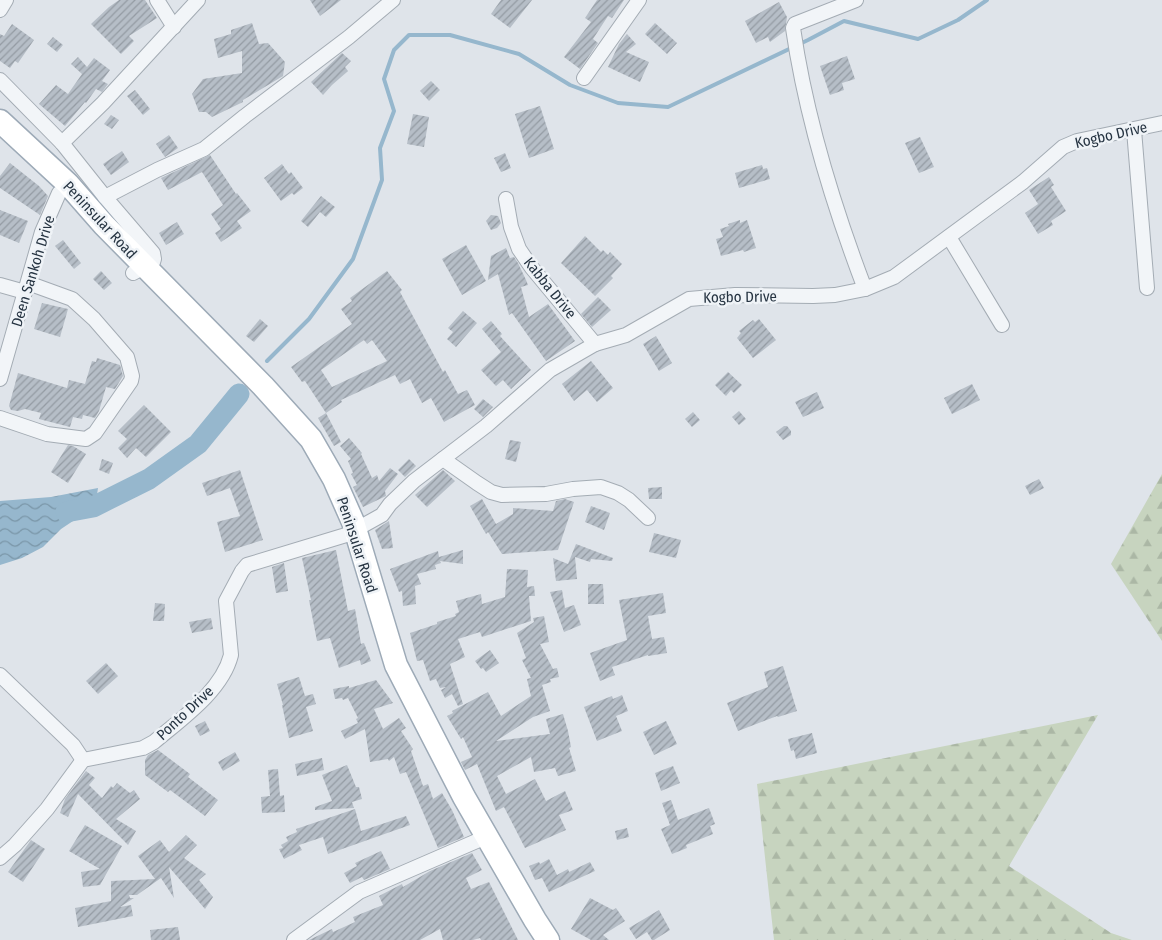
<svg xmlns="http://www.w3.org/2000/svg" width="1162" height="940" font-family="'Fira Sans Condensed',sans-serif">
  <style>
    .forest { fill: url(#forest-firs) }
    .water { fill: url(#water-waves) }
    .lines { fill: none; stroke-linecap: round; stroke-linejoin: round }
    .stream { stroke: #96b7cd; stroke-width: 4 }
    .river { stroke: #96b7cd; stroke-width: 21 }
    .building { fill: url(#building-hatch); fill-rule: evenodd }
    .street-casing { stroke: #a4acb4; stroke-width: 16 }
    .primary-casing { stroke: #9daab7; stroke-width: 25 }
    .street { stroke: #f2f5f8; stroke-width: 14 }
    .primary { stroke: #fff; stroke-width: 22 }
    .labels { text-anchor: middle; dominant-baseline: central; stroke-width: 5; stroke-linejoin: round; paint-order: stroke }
    .street-label { font-size: 15px; fill: #263442; stroke: #eff3f7 }
  </style>
  <defs>
    <pattern id="forest-firs" width="22" height="20" patternUnits="userSpaceOnUse" patternTransform="scale(1.25)"><rect width="22" height="20" fill="#c7d4bf"/><path d="M5 1l3.5 6h-7zM16 11l3.5 6h-7z" fill="#abb7a5"/></pattern>
    <pattern id="water-waves" width="16" height="10" patternUnits="userSpaceOnUse" patternTransform="scale(1.25)"><rect width="16" height="10" fill="#96b7cd"/><path d="M0 5q4-4 8 0t8 0" fill="none" stroke="#7a96a8"/></pattern>
    <pattern id="building-hatch" width="6" height="6" patternUnits="userSpaceOnUse" patternTransform="scale(1.25)"><rect width="6" height="6" fill="#b6bec7"/><path d="M-1 1l2-2M0 6l6-6M5 7l2-2" fill="none" stroke="#949ba3"/></pattern>
  </defs>
  <rect width="100%" height="100%" fill="#dfe4ea"/>
  <g class="forest">
    <path d="M1162 474V641L1111 564Z"/>
    <path d="M1098 715 1009 866 1111 933 1132 940H774L757 784Z"/>
  </g>
  <path class="water" d="M98 488 94 514 79 517 61 529 43 547 22 558 0 565V501L51 497Z"/>
  <g class="lines">
    <path class="stream" d="M267 361 309 319 353 259 382 180 380 148 394 111 384 79 394 50 409 35H450L519 54 570 85 618 103 668 107 808 40 844 21 918 39 958 20 987 0"/>
    <path class="river" d="M66 512 93 507 149 479 198 444 239 394"/>
  </g>
  <g class="building">
    <path d="M119 0H145L157 18 129 36 134 41 121 54 91 24 109 7Z"/>
    <path d="M310 0H341L320 16Z"/>
    <path d="M501 0H532L510 28 491 14Z"/>
    <path d="M597 0H624L612 18 608 16 593 39 598 43 580 69 564 57 591 22 585 18Z"/>
    <path d="M779 2 787 17 785 31 770 42 768 37 756 43 745 21Z"/>
    <path d="M252 23 259 44 268 43 285 62 283 76 243 100V102L212 117 206 112H199L192 94 203 79 242 73V51L218 58 214 39 231 34V30Z"/>
    <path d="M655 23 677 43 667 54 645 34Z"/>
    <path d="M12 24 34 40 18 63 15 61 10 68 0 61V34L4 36Z"/>
    <path d="M627 34 636 44 626 52 649 62 640 82 608 67 619 44Z"/>
    <path d="M53 37 63 45 57 52 47 44Z"/>
    <path d="M342 53 351 61 345 67 348 71 332 85 323 95 311 82Z"/>
    <path d="M847 56 855 79 842 83 844 90 830 95 820 66Z"/>
    <path d="M78 57 87 67 94 58 110 70 102 81 108 84 102 92 96 89 86 103 85 102 65 126 39 104 56 85 68 94 82 74 71 64Z"/>
    <path d="M431 81 440 90 429 101 420 91Z"/>
    <path d="M135 90 150 109 143 115 127 96Z"/>
    <path d="M540 106 554 149 529 158 515 114Z"/>
    <path d="M413 114 429 117 424 147 407 144Z"/>
    <path d="M111 115 119 120 112 129 104 124Z"/>
    <path d="M169 135 178 148 165 157 156 144Z"/>
    <path d="M920 137 934 167 919 173 905 143Z"/>
    <path d="M122 151 129 162 111 175 103 164Z"/>
    <path d="M505 153 511 168 501 172 494 158Z"/>
    <path d="M210 155 236 194 237 193 251 211 237 221 242 228 221 242 215 233 221 229 211 214 223 205 202 172 168 190 161 178Z"/>
    <path d="M10 163 39 186 48 196 40 215 0 188V176Z"/>
    <path d="M282 164 289 174 291 172 303 188 294 195 292 193 281 201 264 178Z"/>
    <path d="M762 165 763 169 767 168 770 179 739 188 735 173Z"/>
    <path d="M1049 177 1054 185 1051 187 1066 211 1051 221 1053 225 1038 234 1025 213 1038 204 1029 190Z"/>
    <path d="M321 196 335 207 326 217 320 212 308 227 301 221Z"/>
    <path d="M0 210 28 221 19 243 0 235Z"/>
    <path d="M491 215 498 216 501 223 497 228 491 230 486 221Z"/>
    <path d="M740 220V223L747 220 756 248 744 252 743 250 721 256 716 239 723 237 720 229 729 226 728 224Z"/>
    <path d="M177 222 184 234 166 245 159 233Z"/>
    <path d="M585 236 601 252 603 250 608 255 610 252 622 264 611 276 613 278 595 296 561 263Z"/>
    <path d="M63 240 81 263 74 269 55 246Z"/>
    <path d="M466 245 486 281 462 295 442 259Z"/>
    <path d="M506 248 510 258 514 257 518 263 526 280 528 285 521 287 529 317 548 304 575 341 546 361 512 313 509 315 498 274 488 280 491 256Z"/>
    <path d="M101 271 112 283 104 290 93 279Z"/>
    <path d="M387 271 402 290 400 292 443 372 445 370 458 394 467 390 475 405 444 422 431 398 422 403 410 379 400 384 395 375 341 400 342 402 326 413 341 442 334 446 318 418 326 413 305 381 302 382 291 367 352 324 341 309 352 301 350 298ZM364 340 367 344 372 340 387 361 332 387 321 370Z"/>
    <path d="M598 297 611 310 592 327 581 314Z"/>
    <path d="M42 303 68 309 60 337 34 329Z"/>
    <path d="M463 311 477 323 456 347 447 339 453 332 448 328Z"/>
    <path d="M260 319 268 326 254 342 246 336Z"/>
    <path d="M759 319 776 340 753 358 737 338 741 333 739 331 753 320 755 322Z"/>
    <path d="M491 321 502 334 500 336 531 370 511 389 503 380 496 386 481 370 501 352 482 329Z"/>
    <path d="M656 336 672 363 659 371 643 344Z"/>
    <path d="M97 358 120 365 123 376 115 389 106 387 99 411 95 418 83 415 82 419 73 417 70 427 39 419 41 413 25 409 18 411 11 410 9 406 18 373 67 388 69 380 85 384 92 361 96 362Z"/>
    <path d="M591 361 613 388 597 402 587 390 574 401 562 384Z"/>
    <path d="M728 372 742 385 734 393 731 390 726 396 715 385Z"/>
    <path d="M972 384 980 400 952 414 944 398Z"/>
    <path d="M817 392 824 408 803 417 795 402Z"/>
    <path d="M483 399 493 407 483 417 474 409Z"/>
    <path d="M144 405 171 432 146 457 136 448 127 458 118 448 127 439 118 431Z"/>
    <path d="M739 411 746 419 739 425 732 417Z"/>
    <path d="M693 412 700 420 692 427 685 419Z"/>
    <path d="M784 426H787L791 431V435L783 440 776 432Z"/>
    <path d="M349 438 362 453 361 454 372 478 377 475 379 481 390 468 398 474 385 491 386 496 363 507 353 487 357 485 351 474 353 473 348 461 351 459 340 446Z"/>
    <path d="M510 440 521 442 516 462 505 459Z"/>
    <path d="M68 445 73 446 86 454 68 483 51 472Z"/>
    <path d="M102 459 113 463 109 474 99 470Z"/>
    <path d="M409 459 416 466 405 477 398 470Z"/>
    <path d="M240 470 263 540 225 552 217 522 240 516 230 488 207 496 202 483Z"/>
    <path d="M443 470 455 481 427 507 415 495Z"/>
    <path d="M1039 479 1044 488 1030 495 1025 486Z"/>
    <path d="M662 487V499H649L648 488Z"/>
    <path d="M482 499 496 524 513 514V508L553 511 556 501 565 499 574 502 558 550 502 554 488 532 486 534 470 506Z"/>
    <path d="M591 506 610 513 604 530 585 522Z"/>
    <path d="M389 521 393 548 382 549 375 530Z"/>
    <path d="M654 533 681 540 676 558 649 552Z"/>
    <path d="M576 544 613 558 612 561 591 559 590 562 575 557 577 579 556 581 553 558 568 564Z"/>
    <path d="M336 550 348 611 355 609 361 644 364 643 371 661 361 665 360 660 339 668 330 638 317 641 309 600H311L302 558Z"/>
    <path d="M463 550V564L440 561 441 563 435 565 436 569 417 574 421 584 415 586 416 604 403 606 402 591 399 592 390 569 438 551 439 557Z"/>
    <path d="M284 563 288 591 276 593 272 567Z"/>
    <path d="M507 569 528 570 527 587 534 586 535 596H529L531 621 482 637 480 632 458 639 465 657 450 664 463 704 458 706 452 694 445 698 441 690 446 687 440 688 436 679 430 681 423 660 417 661 410 633 437 624V622L456 616 455 614 459 612 456 601 481 594 482 604 505 597Z"/>
    <path d="M588 584H603L604 604H588Z"/>
    <path d="M562 590 565 608 574 605 581 625 564 632 550 592Z"/>
    <path d="M663 593 666 613 648 616 652 639 664 637 667 653 648 656V655L612 667 615 675 600 681 590 653 627 640 619 600Z"/>
    <path d="M155 603 165 604 164 621H153Z"/>
    <path d="M544 616 549 642 540 644 553 669 557 668 559 677 550 679 551 682 542 685 550 711 533 717 496 741 550 734 546 719 563 714 568 731 571 747 569 748 576 771 558 776 555 768 534 772 531 757 497 776 506 794 535 779 546 801 565 791 573 810 559 815 566 830 525 848 504 807 496 811 477 764 465 770 461 762 472 757 463 737 461 739 447 716 453 713 452 711 488 692 501 716 531 696 527 679 531 678 522 660 526 658 517 633 534 622 533 618Z"/>
    <path d="M211 618 213 629 192 633 189 622Z"/>
    <path d="M490 650 499 663 486 672 483 668 481 669 475 661Z"/>
    <path d="M106 663 118 676 98 694 86 681Z"/>
    <path d="M783 666 797 711 778 717 777 716 738 731 727 703 768 687 764 672Z"/>
    <path d="M299 677 305 696 313 694 316 704 306 707 313 731 289 738 282 705H283L277 684Z"/>
    <path d="M376 680 393 703 374 709 383 729 399 718 406 728 401 731 413 749 411 751 423 786 428 784 433 799 442 793 452 810 464 837 438 848 406 772 400 774 394 757 389 761 388 759 370 762 365 729 345 739 341 731 358 723 356 719 358 718 348 698 343 700 342 698 335 699 333 689 349 686V688Z"/>
    <path d="M622 695 628 711 616 716 622 731 597 741 584 707 612 696 613 699Z"/>
    <path d="M205 721 210 731 200 736 195 726Z"/>
    <path d="M666 721 677 744 654 755 643 732Z"/>
    <path d="M812 733 817 753 796 759 794 750 791 751 788 739Z"/>
    <path d="M158 750 190 774 188 777 218 800 205 816 170 790 168 792 145 775V760L148 755Z"/>
    <path d="M235 752 240 761 223 771 218 762Z"/>
    <path d="M322 758 324 770 297 776 295 764Z"/>
    <path d="M347 765 356 787H359L362 799 352 802 354 808 315 810V807L332 801 322 775Z"/>
    <path d="M673 766 680 783 661 791 655 773Z"/>
    <path d="M278 769 280 796 284 795 285 812 262 813 261 797 270 796 268 770Z"/>
    <path d="M86 771 95 778 89 785 102 798 111 786 113 788 117 783 130 793 134 790 140 799 116 819 136 831 128 845 78 794 68 817 60 813 65 799Z"/>
    <path d="M671 800 678 820 709 808 715 824 710 826 713 834 686 845 687 848 672 854 661 829 670 825 662 803Z"/>
    <path d="M355 809 361 831 406 816 410 825 328 854 323 837 299 845 302 850 284 859 279 849 283 848 281 845 288 841 286 837 297 832 296 829Z"/>
    <path d="M85 825 122 846 100 885 83 887 81 872 100 869 69 851Z"/>
    <path d="M627 828 629 837 617 840 615 831Z"/>
    <path d="M186 835 197 845 184 858 206 874 199 880 213 897 205 909 169 867 174 898 161 878 137 895H129L130 898H134L120 907 131 905 133 916 78 927 75 908 111 901V881L155 879 138 856 160 840 169 852Z"/>
    <path d="M31 840 45 849 23 882 8 872Z"/>
    <path d="M381 851 390 869 364 880 362 877 350 883 344 873 357 866 355 863Z"/>
    <path d="M472 853 482 870 466 878 471 889 489 882 518 940H481L480 938 473 940H443L440 929 420 940H309L332 929 333 932 355 922 353 917 383 905 379 896 402 884 403 887 430 871Z"/>
    <path d="M549 859 557 875 568 869 569 872 590 862 595 871 549 892 542 878 535 880 529 866 539 862 540 864Z"/>
    <path d="M590 898 613 910 616 908 625 921 603 935 609 940H591L571 929Z"/>
    <path d="M659 910 670 930 654 940H652L647 932 636 939 629 928Z"/>
    <path d="M178 927 180 940H151L150 930Z"/>
  </g>
  <g class="lines">
    <g class="street-casing">
      <g id="street">
        <path d="M157 0 174 27"/>
        <path d="M856 0 795 24 793 28C806 118 833 205 865 289"/>
        <path d="M0 10 6 0"/>
        <path d="M584 78 639 0"/>
        <path d="M0 80 62 143 105 197 153 253 154 259 153 262 133 273"/>
        <path d="M1134 130 1147 288"/>
        <path d="M62 143 103 103 198 0"/>
        <path d="M105 197 157 170 204 149 245 116 349 37 393 0"/>
        <path d="M506 199 511 227 519 249 532 268 595 344"/>
        <path d="M949 237 1002 325"/>
        <path d="M0 285 25 292"/>
        <path d="M0 379 42 232 59 193"/>
        <path d="M0 418 47 434 86 439 95 433 131 381 132 376 127 357 94 319 72 299 28 283"/>
        <path d="M443 459 477 483 491 492 502 495 546 494 573 489 601 487 618 493 629 500 648 518"/>
        <path d="M0 675 73 745 83 760"/>
        <path d="M0 858 15 845 47 809 83 760 143 748 154 742C181 719 222 691 231 655L226 601 242 571 247 565 346 535 382 515 390 504 414 481 486 426 550 370 595 344 626 335 689 299 735 295 813 296 835 295 865 289 894 277 1023 182 1063 147 1077 141 1162 123"/>
        <path d="M294 940 359 892 479 840"/>
      </g>
    </g>
    <g class="primary-casing">
      <path id="primary" d="M0 121 68 184 104 225 263 386 311 439 334 479 353 522 396 665 464 797 535 920 548 940"/>
    </g>
    <use href="#street" class="street"/>
    <use href="#primary" class="primary"/>
  </g>
  <g class="labels">
    <g class="street-label">
      <text transform="translate(1111 135) rotate(-13)">Kogbo Drive</text>
      <text transform="translate(100 220) rotate(47)">Peninsular Road</text>
      <text transform="translate(33 271) rotate(-73)">Deen Sankoh Drive</text>
      <text transform="translate(550 288) rotate(51)">Kabba Drive</text>
      <text transform="translate(740 297) rotate(-1)">Kogbo Drive</text>
      <text transform="translate(357 545) rotate(72)">Peninsular Road</text>
      <text transform="translate(185 713) rotate(-43)">Ponto Drive</text>
    </g>
  </g>
</svg>
